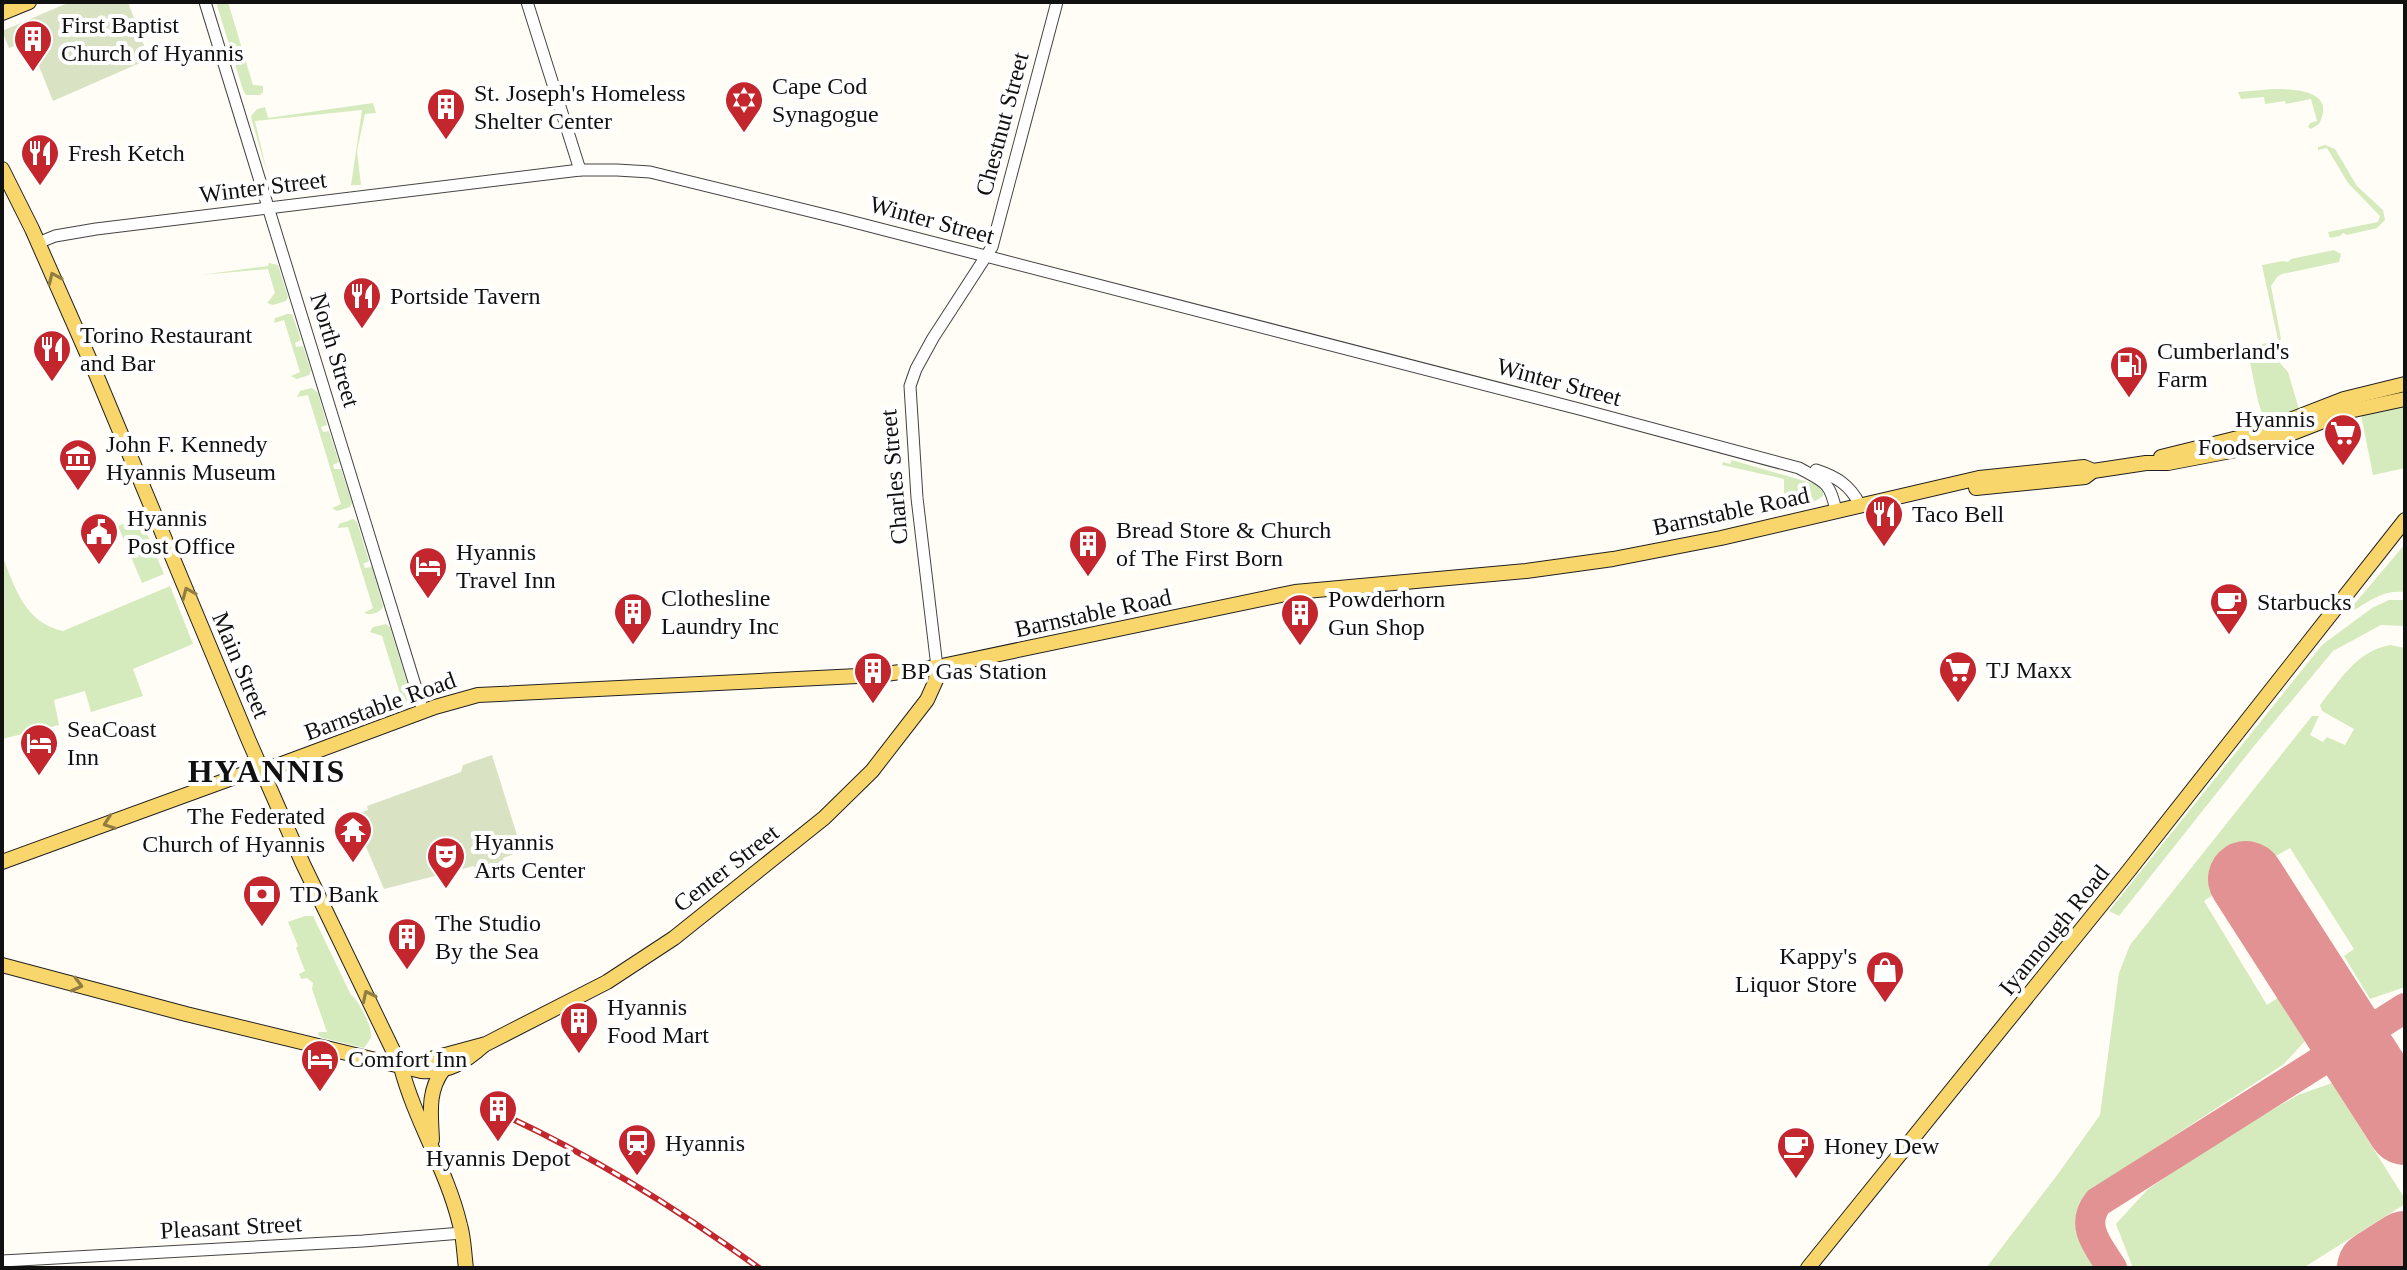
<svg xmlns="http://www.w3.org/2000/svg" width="2407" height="1270" font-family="Georgia,serif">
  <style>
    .green { fill: #d5ebbd }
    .cemetery { fill: #d9e3c4 }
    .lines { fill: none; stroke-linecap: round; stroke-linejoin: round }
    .taxiway { stroke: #e29292; stroke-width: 30 }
    .runway { stroke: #e29292; stroke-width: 76 }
    .minor-casing { stroke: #444; stroke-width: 13 }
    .major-casing { stroke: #222; stroke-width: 16 }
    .minor { stroke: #fff; stroke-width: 11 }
    .major { stroke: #f9d66b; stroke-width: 14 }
    .rail-casing { stroke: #c4262e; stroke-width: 6 }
    .rail { stroke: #fff; stroke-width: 3; stroke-dasharray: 9; stroke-linecap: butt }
    .oneway { stroke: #917d42 }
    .labels { text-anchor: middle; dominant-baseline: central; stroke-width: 8; stroke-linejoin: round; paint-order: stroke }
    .poi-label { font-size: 24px; fill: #111; stroke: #fff; text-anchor: start }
    .street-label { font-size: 24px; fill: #111; stroke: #fff }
    .district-label { font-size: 32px; font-weight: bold; letter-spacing: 2px; fill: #111; stroke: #fff }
  </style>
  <rect width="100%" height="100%" fill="#fffdf5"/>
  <g class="green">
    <path d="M216 2H228L253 85 263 86V92L260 95H246L243 90Z"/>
    <path d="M2273 89C2294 89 2337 90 2319 124L2311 129 2308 127 2310 123 2317 121 2311 99 2286 104 2285 101 2265 104 2264 97 2241 99 2238 92Z"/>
    <path d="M373 103 376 113 365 114 357 151 361 185H351L362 110 255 121 267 172 252 121 251 116 257 109 265 107 268 118Z"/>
    <path d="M2325 145 2335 149 2357 186 2383 210 2385 220 2377 228 2347 235 2343 233 2340 236 2330 238 2328 232 2378 222 2380 216 2348 183 2327 148 2318 150V147Z"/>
    <path d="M2334 250 2341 254 2339 262 2282 274 2277 277 2271 286 2281 339 2270 352 2288 372 2299 409 2265 423 2258 401 2247 348 2278 340 2262 265 2283 261 2288 262 2291 259Z"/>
    <path d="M269 263 278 265 288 297 286 301 273 305 267 303 275 293 268 269 200 275 268 266Z"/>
    <path d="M287 314H292L301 340 295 343 296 347 303 346 311 371 309 375 297 379 291 376 300 372 284 320 274 323 275 318Z"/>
    <path d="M312 388 318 393 327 425 321 427 323 432 329 431 339 462 333 465 334 469H341L352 503 350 507 337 511 332 508 341 504 308 395 297 397 300 391Z"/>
    <path d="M2405 407V468L2373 475 2361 415Z"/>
    <path d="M1732 460 1818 485 1823 491V496L1812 503 1715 525 1714 521 1718 516H1745L1784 506V479L1722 465 1723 462 1730 464Z"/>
    <path d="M140 517 164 574 142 583 118 526Z"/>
    <path d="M353 519 357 522 369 561 363 564 365 568 372 567 383 606C381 613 370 616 364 613L373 608 348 527 338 528 339 524Z"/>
    <path d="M2405 544V592C2380 589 2366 605 2346 614Z"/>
    <path d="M2 555C15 588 25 623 63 631L170 586 193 644 133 669 143 696 91 712 85 691 54 700 59 725 2 739Z"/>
    <path d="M2389 600H2405V626L2381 625 2333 651 2254 746 2119 916 2109 911 2322 645 2372 608Z"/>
    <path d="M386 624 390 627 411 696 404 704 367 718 366 713 402 700 382 636 370 632 373 627Z"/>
    <path d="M2390 645 2405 648V987L2370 999 2344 956 2354 949 2290 848 2260 865 2253 855 2225 872 2231 883 2204 901 2267 1005 2279 997 2305 1041 2284 1064 2088 1192C2066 1223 2079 1239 2096 1268H1986L2058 1174 2100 1115 2119 973 2130 945 2312 716H2319L2310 735 2323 742 2327 737 2345 745 2354 729 2322 711 2320 705C2340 680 2357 651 2390 645Z"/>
    <path d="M305 916H313L351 995C358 999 373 1028 371 1037 371 1039 365 1046 364 1048L323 1038 318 1035 319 1032H327L312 989 313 983 307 978 301 979 299 974 305 971 296 948 298 946 288 922Z"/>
    <path d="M2332 1083 2405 1199V1204L2303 1268H2133L2116 1224 2147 1190 2214 1144 2298 1095Z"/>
  </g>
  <g class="cemetery">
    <path d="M70 2H128L149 59 53 101 32 49 23 52 19 44 9 48 2 31Z"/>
    <path d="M492 755 522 851 503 858 504 863 476 872 474 866 384 889 353 816 368 810 367 806 461 772 463 765Z"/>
  </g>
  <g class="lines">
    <g class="taxiway">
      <path d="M2370 1071C2365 1054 2363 1043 2374 1028"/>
      <path d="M2112 1268C2099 1247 2079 1226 2098 1202L2405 1008"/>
    </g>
    <g class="runway">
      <path d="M2246 879 2405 1127"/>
      <path d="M2375 1268 2405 1249"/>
    </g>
    <g class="minor-casing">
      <g id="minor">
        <path d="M205 2 423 711"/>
        <path d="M527 2 580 170"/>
        <path d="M38 243 55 236 96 229 580 170H617L650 172 842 219 1583 410 1799 468C1824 482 1830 481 1836 511"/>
        <path d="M1816 470C1837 477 1850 485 1860 505"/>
        <path d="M937 667 917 498 910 386 916 369 933 338 992 247 1057 2"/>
        <path d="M2 1261 363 1241 462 1233"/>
      </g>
    </g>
    <g class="major-casing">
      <g id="major">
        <path d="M2 13 29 2"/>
        <path d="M2 169 32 229 96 374 249 741 303 864 401 1067C415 1121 447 1170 460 1225 464 1238 464 1254 466 1268"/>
        <path d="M2161 457 2254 434 2344 399 2405 384"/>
        <path d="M1976 488 2085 477 2093 471 2146 463H2168L2236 450 2290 434 2349 411 2405 399"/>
        <path d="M2 862 246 773 279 765 435 707 478 695 878 675 937 667 1295 592 1526 571 1613 559 1721 538 1979 478 2084 467 2093 471"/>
        <path d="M2 965 186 1014 421 1071C448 1073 465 1062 484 1045"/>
        <path d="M401 1067 486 1044 607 982 674 938 824 818 872 771 927 700 936 680 937 667"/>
        <path d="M432 1140C431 1114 427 1092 443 1070"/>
        <path d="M1808 1268 2127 873 2405 520"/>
      </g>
    </g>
    <use href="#minor" class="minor"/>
    <use href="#major" class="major"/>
    <g class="rail-casing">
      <path id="rail" d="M484 1106C582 1149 672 1205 759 1268"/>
    </g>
    <use href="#rail" class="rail"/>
  </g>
  <defs><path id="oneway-chevron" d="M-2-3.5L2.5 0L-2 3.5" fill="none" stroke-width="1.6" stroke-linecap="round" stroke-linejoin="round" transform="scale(2)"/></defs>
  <g class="oneway">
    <use href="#oneway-chevron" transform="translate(54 278) rotate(-114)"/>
    <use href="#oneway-chevron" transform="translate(188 593) rotate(-113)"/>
    <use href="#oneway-chevron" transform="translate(109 823) rotate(160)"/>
    <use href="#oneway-chevron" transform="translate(77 985) rotate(15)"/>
    <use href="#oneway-chevron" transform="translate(368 996) rotate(-116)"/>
  </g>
  <defs>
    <g id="building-pin" transform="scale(2)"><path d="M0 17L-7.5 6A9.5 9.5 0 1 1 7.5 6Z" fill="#c4262e" stroke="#fff"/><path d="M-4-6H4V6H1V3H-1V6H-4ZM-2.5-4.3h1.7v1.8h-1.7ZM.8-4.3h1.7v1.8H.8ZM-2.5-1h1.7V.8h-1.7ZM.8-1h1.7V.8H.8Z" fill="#fff"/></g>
    <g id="synagogue-pin" transform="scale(2)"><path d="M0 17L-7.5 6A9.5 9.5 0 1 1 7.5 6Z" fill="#c4262e" stroke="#fff"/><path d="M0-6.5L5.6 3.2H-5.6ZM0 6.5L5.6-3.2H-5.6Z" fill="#fff"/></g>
    <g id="restaurant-pin" transform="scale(2)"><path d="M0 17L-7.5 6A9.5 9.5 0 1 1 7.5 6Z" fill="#c4262e" stroke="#fff"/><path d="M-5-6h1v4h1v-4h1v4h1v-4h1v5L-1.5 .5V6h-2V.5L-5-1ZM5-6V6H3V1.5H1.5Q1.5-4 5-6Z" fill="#fff"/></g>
    <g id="fuel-pin" transform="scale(2)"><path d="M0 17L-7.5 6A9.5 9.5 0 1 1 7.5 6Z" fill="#c4262e" stroke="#fff"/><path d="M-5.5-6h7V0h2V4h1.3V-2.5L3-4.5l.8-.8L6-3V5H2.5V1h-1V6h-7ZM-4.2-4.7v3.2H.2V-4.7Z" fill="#fff"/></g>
    <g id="supermarket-pin" transform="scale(2)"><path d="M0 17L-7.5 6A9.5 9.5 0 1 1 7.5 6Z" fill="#c4262e" stroke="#fff"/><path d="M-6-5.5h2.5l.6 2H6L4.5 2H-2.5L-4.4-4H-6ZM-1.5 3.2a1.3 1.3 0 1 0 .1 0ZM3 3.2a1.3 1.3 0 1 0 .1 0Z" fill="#fff"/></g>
    <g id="museum-pin" transform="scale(2)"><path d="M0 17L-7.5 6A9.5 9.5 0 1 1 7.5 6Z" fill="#c4262e" stroke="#fff"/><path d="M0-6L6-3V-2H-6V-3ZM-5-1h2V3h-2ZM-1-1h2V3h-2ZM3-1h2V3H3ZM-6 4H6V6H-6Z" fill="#fff"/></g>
    <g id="civic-pin" transform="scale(2)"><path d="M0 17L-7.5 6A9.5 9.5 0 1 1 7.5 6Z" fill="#c4262e" stroke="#fff"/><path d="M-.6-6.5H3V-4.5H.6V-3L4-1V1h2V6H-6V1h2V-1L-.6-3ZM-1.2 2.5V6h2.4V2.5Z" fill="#fff"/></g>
    <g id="hotel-pin" transform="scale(2)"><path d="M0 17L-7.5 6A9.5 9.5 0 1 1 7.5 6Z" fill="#c4262e" stroke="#fff"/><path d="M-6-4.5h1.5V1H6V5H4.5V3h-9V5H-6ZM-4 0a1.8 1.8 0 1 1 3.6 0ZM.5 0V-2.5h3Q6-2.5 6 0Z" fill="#fff"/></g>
    <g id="cafe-pin" transform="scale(2)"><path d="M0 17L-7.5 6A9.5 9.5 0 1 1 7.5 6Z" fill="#c4262e" stroke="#fff"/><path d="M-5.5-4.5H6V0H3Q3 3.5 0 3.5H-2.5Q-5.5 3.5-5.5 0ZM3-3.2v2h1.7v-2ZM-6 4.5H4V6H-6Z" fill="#fff"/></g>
    <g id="temple-pin" transform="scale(2)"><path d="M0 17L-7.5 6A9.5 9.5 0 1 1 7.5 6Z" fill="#c4262e" stroke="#fff"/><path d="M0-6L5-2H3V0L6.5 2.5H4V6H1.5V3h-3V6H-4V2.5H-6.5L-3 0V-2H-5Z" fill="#fff"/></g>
    <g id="theatre-pin" transform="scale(2)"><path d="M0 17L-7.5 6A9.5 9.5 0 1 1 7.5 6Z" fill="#c4262e" stroke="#fff"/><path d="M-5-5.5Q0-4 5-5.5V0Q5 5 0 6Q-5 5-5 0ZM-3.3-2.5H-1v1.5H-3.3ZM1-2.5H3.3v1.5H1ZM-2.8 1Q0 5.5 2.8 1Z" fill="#fff"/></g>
    <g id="bank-pin" transform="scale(2)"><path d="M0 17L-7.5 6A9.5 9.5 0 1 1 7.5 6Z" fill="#c4262e" stroke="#fff"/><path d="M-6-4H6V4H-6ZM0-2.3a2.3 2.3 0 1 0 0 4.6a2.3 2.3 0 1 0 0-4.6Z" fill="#fff"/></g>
    <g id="shop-pin" transform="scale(2)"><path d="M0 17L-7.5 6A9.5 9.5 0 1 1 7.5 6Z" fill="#c4262e" stroke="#fff"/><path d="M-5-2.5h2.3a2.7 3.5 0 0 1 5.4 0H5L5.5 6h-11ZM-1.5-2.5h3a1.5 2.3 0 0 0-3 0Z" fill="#fff"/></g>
    <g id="station-pin" transform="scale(2)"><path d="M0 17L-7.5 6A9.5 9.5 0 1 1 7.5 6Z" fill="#c4262e" stroke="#fff"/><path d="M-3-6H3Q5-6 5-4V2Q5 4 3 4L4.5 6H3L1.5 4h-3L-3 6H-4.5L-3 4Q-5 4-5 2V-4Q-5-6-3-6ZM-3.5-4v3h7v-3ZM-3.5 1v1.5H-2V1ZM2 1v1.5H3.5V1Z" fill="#fff"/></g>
  </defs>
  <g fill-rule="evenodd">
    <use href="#building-pin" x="33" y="39"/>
    <use href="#synagogue-pin" x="744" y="100"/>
    <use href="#building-pin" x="446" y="107"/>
    <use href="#restaurant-pin" x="40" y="153"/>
    <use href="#restaurant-pin" x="362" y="296"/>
    <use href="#restaurant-pin" x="52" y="349"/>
    <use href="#fuel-pin" x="2129" y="365"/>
    <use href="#supermarket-pin" x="2343" y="433"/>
    <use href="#museum-pin" x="78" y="458"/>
    <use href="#restaurant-pin" x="1884" y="514"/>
    <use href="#civic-pin" x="99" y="532"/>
    <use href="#building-pin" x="1088" y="544"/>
    <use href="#hotel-pin" x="428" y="566"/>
    <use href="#cafe-pin" x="2229" y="602"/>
    <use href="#building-pin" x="633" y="612"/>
    <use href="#building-pin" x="1300" y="613"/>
    <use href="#supermarket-pin" x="1958" y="670"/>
    <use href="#building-pin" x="873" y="671"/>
    <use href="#hotel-pin" x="39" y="743"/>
    <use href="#temple-pin" x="353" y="830"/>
    <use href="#theatre-pin" x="446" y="856"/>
    <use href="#bank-pin" x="262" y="894"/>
    <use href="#building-pin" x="407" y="937"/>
    <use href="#shop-pin" x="1885" y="970"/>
    <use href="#building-pin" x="579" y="1021"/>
    <use href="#hotel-pin" x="320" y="1059"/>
    <use href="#building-pin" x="498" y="1109"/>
    <use href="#station-pin" x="637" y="1143"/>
    <use href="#cafe-pin" x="1796" y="1146"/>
  </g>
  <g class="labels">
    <g class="poi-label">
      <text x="61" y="25">First Baptist<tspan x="61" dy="28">Church of Hyannis</tspan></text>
      <text x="772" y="86">Cape Cod<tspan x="772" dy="28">Synagogue</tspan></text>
      <text x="474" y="93">St. Joseph's Homeless<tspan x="474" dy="28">Shelter Center</tspan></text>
      <text x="68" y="153">Fresh Ketch</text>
      <text x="390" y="296">Portside Tavern</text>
      <text x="80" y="335">Torino Restaurant<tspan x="80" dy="28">and Bar</tspan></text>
      <text x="2157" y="351">Cumberland's<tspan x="2157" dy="28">Farm</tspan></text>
      <text x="2315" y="419" text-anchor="end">Hyannis<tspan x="2315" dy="28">Foodservice</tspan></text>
      <text x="106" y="444">John F. Kennedy<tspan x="106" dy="28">Hyannis Museum</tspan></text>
      <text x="1912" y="514">Taco Bell</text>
      <text x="127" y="518">Hyannis<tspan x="127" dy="28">Post Office</tspan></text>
      <text x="1116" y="530">Bread Store &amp; Church<tspan x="1116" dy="28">of The First Born</tspan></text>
      <text x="456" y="552">Hyannis<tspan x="456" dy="28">Travel Inn</tspan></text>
      <text x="661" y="598">Clothesline<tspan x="661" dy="28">Laundry Inc</tspan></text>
      <text x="1328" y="599">Powderhorn<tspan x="1328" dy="28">Gun Shop</tspan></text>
      <text x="2257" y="602">Starbucks</text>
      <text x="1986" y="670">TJ Maxx</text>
      <text x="901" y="671">BP Gas Station</text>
      <text x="67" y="729">SeaCoast<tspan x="67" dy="28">Inn</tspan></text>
      <text x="325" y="816" text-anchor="end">The Federated<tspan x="325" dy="28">Church of Hyannis</tspan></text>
      <text x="474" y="842">Hyannis<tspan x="474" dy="28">Arts Center</tspan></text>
      <text x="290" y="894">TD Bank</text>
      <text x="435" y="923">The Studio<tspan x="435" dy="28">By the Sea</tspan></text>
      <text x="1857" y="956" text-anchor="end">Kappy's<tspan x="1857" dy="28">Liquor Store</tspan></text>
      <text x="607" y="1007">Hyannis<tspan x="607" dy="28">Food Mart</tspan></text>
      <text x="348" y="1059">Comfort Inn</text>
      <text x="665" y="1143">Hyannis</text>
      <text x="1824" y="1146">Honey Dew</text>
      <text x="498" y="1158" text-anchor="middle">Hyannis Depot</text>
    </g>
    <g class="street-label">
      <text transform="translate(1002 124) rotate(-75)">Chestnut Street</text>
      <text transform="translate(263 187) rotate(-7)">Winter Street</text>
      <text transform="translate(932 220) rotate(15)">Winter Street</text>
      <text transform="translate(335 350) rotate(73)">North Street</text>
      <text transform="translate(1559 382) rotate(15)">Winter Street</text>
      <text transform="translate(894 477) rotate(-95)">Charles Street</text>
      <text transform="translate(1731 511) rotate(-12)">Barnstable Road</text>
      <text transform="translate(1093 613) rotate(-12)">Barnstable Road</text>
      <text transform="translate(241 665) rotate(67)">Main Street</text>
      <text transform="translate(380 706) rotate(-20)">Barnstable Road</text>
      <text transform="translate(726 868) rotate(-38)">Center Street</text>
      <text transform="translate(2054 930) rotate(-51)">Iyannough Road</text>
      <text transform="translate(231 1227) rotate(-3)">Pleasant Street</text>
    </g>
    <g class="district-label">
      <text x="267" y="771">HYANNIS</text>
    </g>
  </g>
  <rect width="2407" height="1270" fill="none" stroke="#111111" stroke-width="8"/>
</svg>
